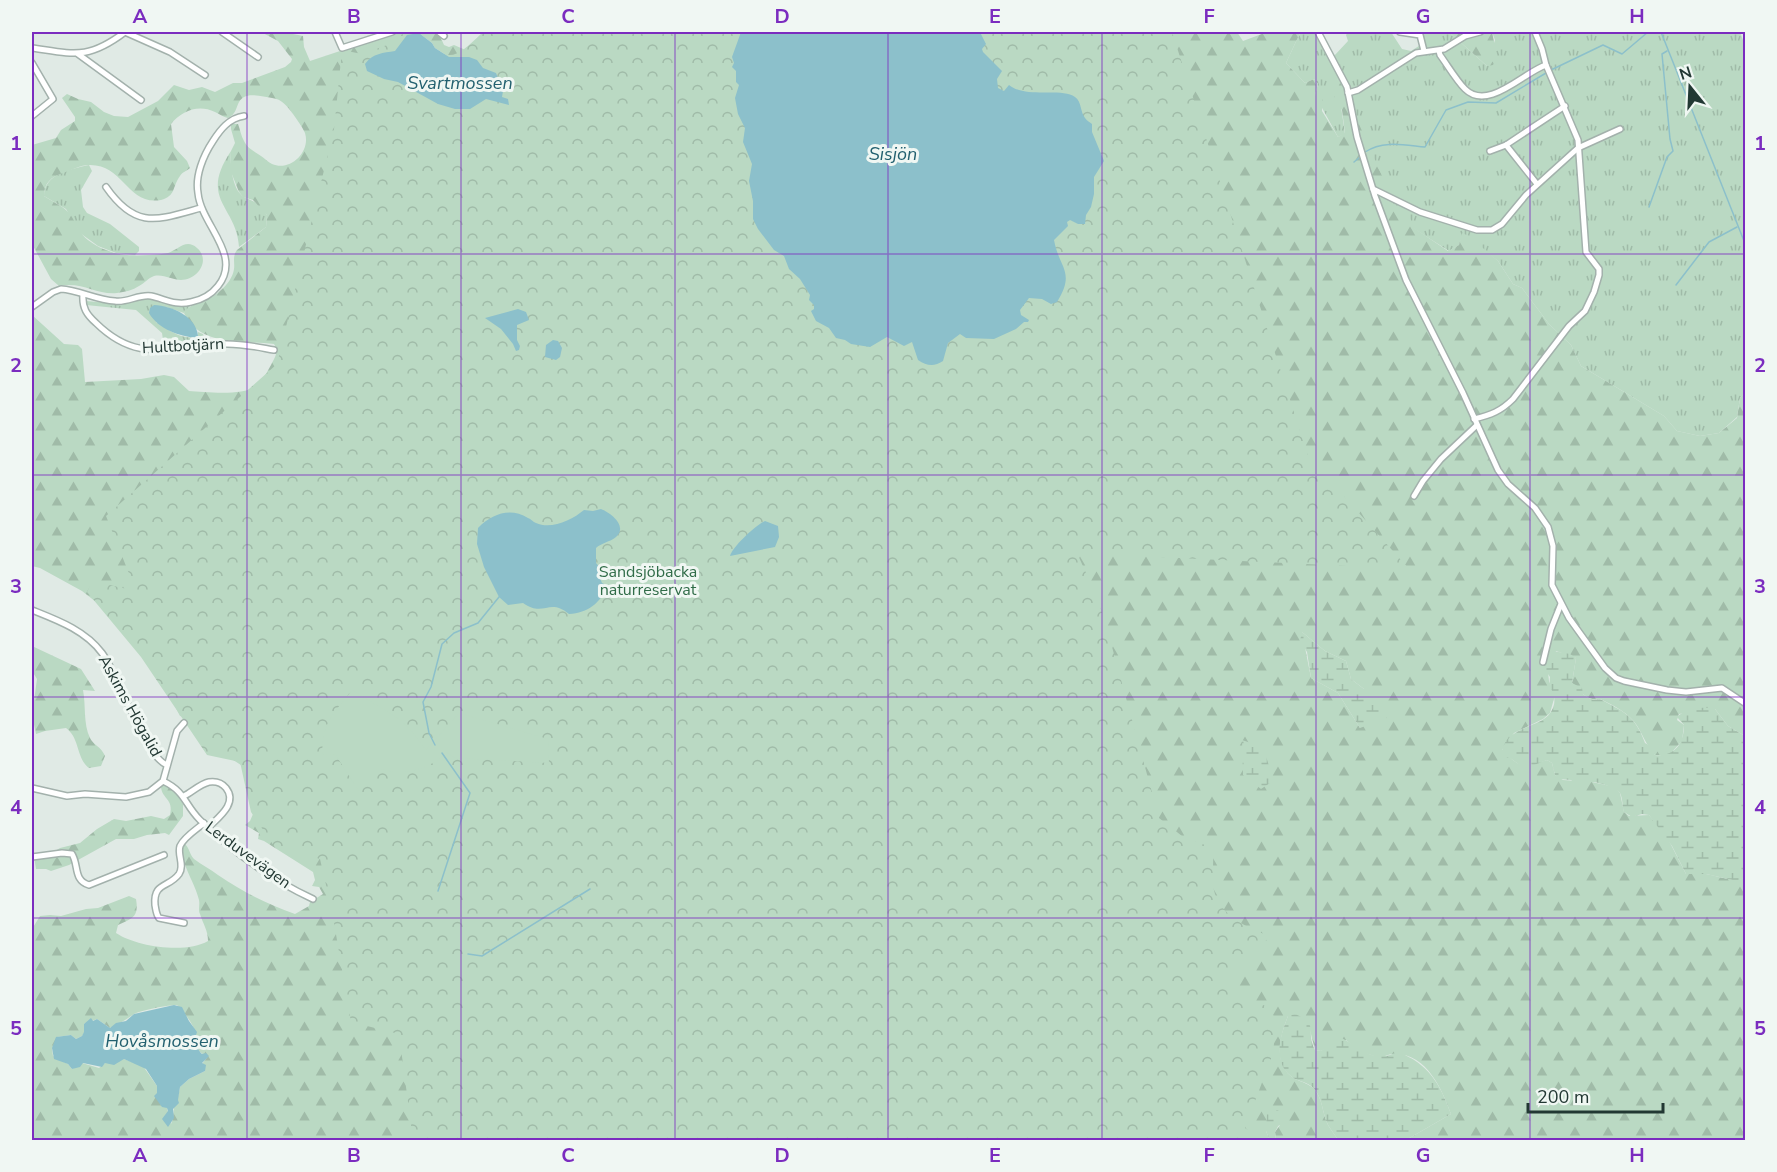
<svg xmlns="http://www.w3.org/2000/svg" width="1777" height="1172" font-family="'Nunito Sans',sans-serif">
  <style>
    .grass { fill: url(#grass-tufts) }
    .forest { fill: url(#forest-firs); fill-rule: evenodd }
    .wetland { fill: url(#wetland-marsh) }
    .park { fill: url(#park-crowns) }
    .pitch { fill: #bad9c3 }
    .water { fill: #8cc0cb }
    .lines { fill: none; stroke-linecap: round; stroke-linejoin: round }
    .stream { stroke: #8cc0cb; stroke-width: 1.5 }
    .minor-casing { stroke: #a3b1ac; stroke-width: 8 }
    .minor { stroke: #fff; stroke-width: 5 }
    .grid { fill: none; stroke: #7b2cbf; stroke-width: 1.5; stroke-opacity: 0.55 }
    .labels { text-anchor: middle; dominant-baseline: central; stroke-width: 6; stroke-linejoin: round; paint-order: stroke }
    .street-label { font-size: 16px; fill: #223833; stroke: #f0f7f3 }
    .park-label { font-size: 16px; fill: #306c48; stroke: #f0f7f3 }
    .water-label { font-size: 18px; font-style: italic; fill: #22606f; stroke: #f0f7f3 }
    .neatline { fill: none; stroke: #7b2cbf; stroke-width: 2 }
    .grid-label { font-size: 20px; text-anchor: middle; font-weight: bold; fill: #7b2cbf }
  </style>
  <defs>
    <pattern id="grass-tufts" width="24" height="20" patternUnits="userSpaceOnUse" patternTransform="scale(1.5)"><rect width="24" height="20" fill="#bad9c3"/><path d="M3 7l-1-3M5 7V3M7 7l1-3M15 17l-1-3M17 17v-4M19 17l1-3" fill="none" stroke="#a0bba8"/></pattern>
    <pattern id="forest-firs" width="22" height="20" patternUnits="userSpaceOnUse" patternTransform="scale(1.5)"><rect width="22" height="20" fill="#bad9c3"/><path d="M5 1l3.5 6h-7zM16 11l3.5 6h-7z" fill="#a0bba8"/></pattern>
    <pattern id="wetland-marsh" width="20" height="14" patternUnits="userSpaceOnUse" patternTransform="scale(1.5)"><rect width="20" height="14" fill="#bad9c3"/><path d="M1 5h8M5 5V1M11 12h8M15 12V8" fill="none" stroke="#a0bba8"/></pattern>
    <pattern id="park-crowns" width="20" height="18" patternUnits="userSpaceOnUse" patternTransform="scale(1.5)"><rect width="20" height="18" fill="#bad9c3"/><path d="M2 6a3 3 0 1 1 6 0M12 15a3 3 0 1 1 6 0" fill="none" stroke="#a0bba8"/></pattern>
  </defs>
  <rect width="100%" height="100%" fill="#e0eae5"/>
  <g class="grass">
    <path d="M1299 32H1321L1334 56 1348 41 1346 35 1348 32H1370L1372 34 1375 32H1391L1402 49 1411 51 1422 44 1419 32H1449L1487 66 1495 40 1492 32H1740L1743 40H1746V393L1740 398 1737 417 1719 433 1700 436 1677 431 1664 416 1581 366 1571 345 1549 324 1522 288 1513 284 1498 261 1463 234 1459 245 1449 251 1413 228 1382 193 1352 111 1337 79 1345 134 1338 137 1315 95 1318 84 1314 79 1305 83 1286 63 1300 33Z"/>
    <path d="M231 151C230 164 232 190 244 197 257 203 259 203 267 215L266 227 239 247C237 206 198 200 231 151Z"/>
    <path d="M89 165 92 171 81 190 83 207 87 213 110 224 139 247V251L135 255 116 253 98 246 80 233 66 209 44 196C44 174 71 169 89 165Z"/>
    <path d="M147 298 167 304 190 306 184 313 166 307 156 322C168 329 184 342 198 336V332L203 334 205 341 164 347 162 333 136 310 86 305V301L121 304Z"/>
  </g>
  <g class="forest">
    <path d="M261 32H283L303 36 304 47 310 61 397 32H435L440 36 444 45 449 47 454 45 475 54 622 1140H32V929L40 916 50 915 61 916 86 909 98 908 129 896 136 899C139 917 133 918 118 925L116 933C137 947 186 954 208 941 208 930 203 924 200 914 198 910 200 905 199 900 194 880 184 871 181 847L184 843C190 848 189 854 194 859 202 865 210 869 218 875 243 892 267 904 295 914L309 906 310 902 323 894 319 887 312 886 315 880 313 872 264 841 258 839 259 833 245 825 250 821 253 814 244 767 227 756 185 717 180 716 161 679 114 616 82 591 40 568 32 566V315L64 344 78 345 82 349 85 382 141 379 164 375 174 377 189 391C205 392 241 396 255 387 262 382 267 372 271 365 275 357 279 352 274 344 242 340 200 347 184 313 190 302 210 302 221 290 227 285 233 277 234 269 235 262 232 257 237 250L266 227 267 215 253 200 243 197 239 192 231 172V151L235 143 231 129V124H238C240 129 241 136 244 141 247 148 255 152 261 156 264 158 268 162 272 164 290 172 311 152 305 133 302 126 297 120 293 114 287 106 282 99 272 98 264 97 251 93 244 97 235 102 239 113 228 118 223 117 220 114 215 112 198 104 182 111 171 124L174 147 187 161 190 168C187 171 182 172 180 176 172 187 176 196 161 200 127 206 124 164 89 165 81 165 71 170 63 173 51 177 44 183 44 196 51 201 61 205 67 211 73 216 75 224 79 230 87 244 111 254 127 255 137 256 158 255 168 253 178 250 186 238 197 248 211 260 198 280 181 280 172 280 164 274 154 276 148 278 145 283 139 286 133 290 125 292 117 293 96 295 82 281 59 286L51 279 32 244V145L56 138 61 130 75 121V117L62 98 67 94 78 99 91 102 104 112 114 116 128 117 158 101 174 85 189 90 202 87 215 92 233 83H242L285 67 291 62 292 59 278 41ZM419 33 432 43 435 48 449 57 371 58ZM177 1005C183 1011 191 1021 194 1029 198 1040 193 1052 208 1056L202 1064 205 1071 189 1079 180 1087C179 1095 176 1101 174 1108 173 1113 174 1118 171 1124L167 1108 157 1093V1086L143 1066 124 1059 105 1063 99 1068 82 1063 72 1069 68 1064 53 1056 52 1049 57 1037 71 1035 76 1039 82 1036 85 1032 84 1024 97 1019 110 1028C119 1024 127 1019 134 1014 141 1010 169 1005 177 1005Z"/>
    <path d="M1036 32H1237L1243 41 1267 32H1299L1300 33 1286 63 1305 83 1314 79 1318 84 1315 95 1323 99 1322 111 1338 137 1345 133 1342 110 1334 101 1336 78 1341 84 1383 178 1382 194 1409 216 1414 228 1448 251 1459 245 1462 233 1469 236 1498 261 1513 284 1522 288 1549 324 1571 345 1581 366 1664 416 1677 431 1700 436 1719 433 1737 418 1740 398 1745 393V736L1728 726 1715 709 1679 714 1677 720 1684 725 1682 741 1669 755H1655C1648 747 1645 740 1640 731 1633 715 1615 706 1600 699 1588 702 1580 691 1572 683L1576 658 1556 651 1548 672 1549 681 1555 695 1550 713 1543 719 1514 733 1502 750C1523 770 1521 767 1547 760L1552 763 1555 775 1563 780 1592 782 1615 787 1620 793 1624 812 1629 816 1649 815 1666 835 1686 874C1692 874 1700 873 1706 874 1719 876 1733 883 1745 878V1140H1406L1451 1114C1442 1089 1426 1052 1393 1054 1388 1054 1385 1057 1380 1057 1368 1056 1355 1048 1346 1040L1321 1051 1315 1050 1310 1030 1288 1016C1280 1036 1272 1065 1295 1079 1302 1082 1310 1084 1315 1090 1323 1100 1322 1113 1328 1125 1331 1130 1335 1135 1338 1140H1276L1275 1132 1280 1125 1266 1131 1269 1139 1266 1140H951ZM1302 632 1325 651 1346 661 1351 679 1364 689 1360 728 1338 693 1311 678Z"/>
    <path d="M1449 32H1492L1497 56 1493 65 1487 66Z"/>
    <path d="M32 646 81 669 95 691 83 690C86 705 83 724 90 738 93 745 101 746 105 756L101 766 89 768C76 758 80 738 66 728L45 731 36 734 32 715 37 679 32 671Z"/>
    <path d="M164 784 175 790 183 804V816L169 835 165 833 147 835 134 839H116L69 865 51 871 46 869H36L34 857 47 856 60 848 80 843 97 829 114 819 126 821 151 816 164 819 170 815C174 799 162 799 161 787Z"/>
  </g>
  <g class="wetland">
    <path d="M1302 632 1325 651 1346 661 1351 679 1364 689 1387 718 1360 728 1338 693 1311 678 1307 652 1300 641Z"/>
    <path d="M1547 650 1570 654 1576 658 1572 683 1582 688 1583 694C1588 698 1593 701 1600 699 1624 712 1635 715 1645 743L1650 746 1655 755C1675 757 1684 743 1684 725L1677 717C1686 708 1702 706 1715 709L1728 726 1745 736V878L1737 881 1706 874H1686L1672 846 1649 815 1642 814 1632 817 1624 812C1622 806 1623 799 1620 793 1617 788 1600 783 1594 782 1584 782 1579 788 1571 780L1559 779 1555 775 1552 763 1547 760 1529 767 1521 766 1510 758 1501 757C1504 722 1544 731 1553 708 1558 694 1548 690 1550 677L1543 667Z"/>
    <path d="M1242 740 1263 747 1269 766 1270 783 1261 789 1243 775Z"/>
    <path d="M1295 1014C1320 1025 1305 1030 1315 1050L1321 1051 1340 1037 1371 1055 1387 1056 1398 1052C1429 1064 1440 1084 1451 1114L1406 1140H1338C1335 1135 1331 1130 1328 1125 1322 1113 1323 1100 1315 1090 1310 1083 1302 1082 1295 1079 1271 1065 1280 1036 1288 1016Z"/>
    <path d="M1271 1108 1279 1111 1284 1115 1275 1132 1276 1140H1266L1269 1139 1266 1131 1267 1112Z"/>
  </g>
  <path class="park" d="M406 32 419 33C448 65 454 60 483 32H1172L1308 456 1409 569 1077 553 1097 597 1106 625 1159 818 1182 836 1210 847 1213 851C1214 864 1211 882 1215 894 1224 918 1248 928 1270 936L1226 984 1232 994 1240 993 1271 1009 1276 1023 1273 1053 1245 1128 1262 1140H413L399 1034 351 1022 332 911 320 859 274 846 251 812 240 762 207 755 141 657 87 592 92 581 136 591 106 516 277 364 334 129 342 50 362 54 387 45Z"/>
  <path class="pitch" d="M352 690 399 719 410 729 426 750 459 713 548 739 549 763 455 758 446 752C431 770 402 776 381 769L359 791 335 754 322 755C323 721 332 716 352 690Z"/>
  <g class="water">
    <path d="M741 32H980L986 44 982 49 983 52 1002 71 997 79 998 88 1004 91 1009 85C1026 99 1061 87 1075 97 1082 102 1080 112 1085 118 1087 121 1090 122 1092 124V132L1104 161 1094 177V194L1091 207 1086 215 1085 224H1078L1070 220 1067 222 1068 226 1054 240C1059 268 1076 272 1057 302L1051 304 1042 299 1029 298 1020 310 1021 315 1029 320 1028 322H1024L1016 329 994 339 966 338 960 334 948 343 943 361C934 367 927 366 918 360L912 342 904 346 887 337 870 347 851 344 845 340 836 338 829 328 816 321 811 311 814 309V305L809 300 810 295 800 279 789 269 784 256 774 250 758 229 753 219V201L749 181 752 164 743 142 745 128 738 114 735 98 739 85 736 82V71L732 67 734 63 732 57Z"/>
    <path d="M419 33 432 43 435 48 449 57H469L477 60 483 68 496 73 503 91 502 97 508 99 509 105 486 99 470 109H455L438 104 398 82 384 79 367 71 365 64C373 53 383 53 395 51L407 35Z"/>
    <path d="M154 305C172 306 196 316 198 336L196 338C179 336 158 329 149 313L150 308Z"/>
    <path d="M518 309 526 312 529 320 517 325V340L520 346 519 350 516 351 513 344 501 329 485 318Z"/>
    <path d="M553 340 558 341 562 348 560 357 556 360 545 357 546 345Z"/>
    <path d="M601 509C611 513 628 526 616 537 610 542 601 543 596 548V563L602 570 600 578 602 583 608 586C600 603 588 613 569 614 549 597 544 618 523 603L508 605 499 597 484 567 477 544 478 528C492 514 510 507 528 518 531 519 533 522 536 523 551 530 572 520 584 510L593 511Z"/>
    <path d="M765 521 778 526 779 537 775 547 730 556C732 547 756 525 765 521Z"/>
    <path d="M174 1005 182 1007 189 1021 197 1032C194 1039 196 1048 202 1054L206 1053 209 1056 202 1063 206 1065 205 1071 189 1079 180 1087 178 1100 179 1103 173 1109 174 1118 168 1127 162 1119 168 1111 167 1108 162 1107 154 1096 157 1093V1086L146 1069 124 1059 114 1065 105 1063 102 1067 83 1063 80 1067 72 1069 68 1064 54 1059 52 1048 56 1037 71 1035 76 1039 82 1036 84 1032V1024L91 1018 93 1021 97 1019 110 1028 116 1023 126 1021 134 1014Z"/>
  </g>
  <g class="lines">
    <g class="stream">
      <path d="M1661 32 1746 246"/>
      <path d="M1551 70 1603 45 1622 54 1648 32"/>
      <path d="M1365 152C1383 140 1404 145 1425 147L1446 110 1468 102 1496 103 1546 73"/>
      <path d="M1354 162 1360 157"/>
      <path d="M1649 207 1667 157 1673 151 1670 139 1662 54 1667 51"/>
      <path d="M1676 285 1709 242 1737 227"/>
      <path d="M435 745 429 733 423 702 431 687 442 644 454 633 478 623 499 597"/>
      <path d="M438 891 470 793 442 753"/>
      <path d="M468 954 482 956 590 889"/>
    </g>
    <g class="minor-casing">
      <g id="minor">
        <path d="M125 32 170 52 205 75"/>
        <path d="M222 32 258 57"/>
        <path d="M335 32 342 48 392 32"/>
        <path d="M439 32 444 36"/>
        <path d="M1318 32 1347 87 1357 137 1375 196 1406 280 1463 393 1498 470 1508 484 1535 508 1548 527 1553 546 1552 585 1569 618 1605 668 1616 678 1624 681 1667 690 1686 692 1722 688 1746 704"/>
        <path d="M1400 32 1420 35 1424 51"/>
        <path d="M32 48C74 54 88 60 125 32"/>
        <path d="M1439 51 1440 55C1448 66 1456 80 1465 89 1488 112 1524 72 1546 65L1542 49 1535 32"/>
        <path d="M78 54 141 100"/>
        <path d="M32 63 53 99 32 116"/>
        <path d="M1348 93 1358 90 1416 53 1444 49 1465 36 1480 32"/>
        <path d="M1506 145 1537 184"/>
        <path d="M1490 151 1506 145 1565 106"/>
        <path d="M106 187C136 230 157 220 201 208"/>
        <path d="M1373 189 1420 212 1477 230H1492L1502 224 1526 195 1578 148 1620 129"/>
        <path d="M83 295C82 308 87 315 96 323 140 366 170 344 223 344 240 343 257 347 274 350"/>
        <path d="M32 307 53 292 61 289C79 290 96 300 115 301 127 303 139 294 151 296 165 299 175 306 191 302 201 300 211 295 218 286 243 255 201 225 198 193 195 176 203 156 213 141 220 130 229 118 244 116"/>
        <path d="M1474 419C1491 415 1501 411 1513 399L1569 326 1585 311 1594 292 1599 275V269L1586 252 1578 140 1546 65"/>
        <path d="M1414 496 1423 481 1441 459 1477 425"/>
        <path d="M32 610C57 620 85 630 102 653 120 677 144 756 167 765"/>
        <path d="M1543 662 1551 629 1561 604"/>
        <path d="M163 781C186 792 184 804 200 820 233 852 272 880 313 899"/>
        <path d="M32 788 67 796 85 794 126 797 149 792 163 781 177 731 184 723"/>
        <path d="M184 796C192 792 200 784 209 782 216 781 222 783 226 788 238 803 219 817 209 827"/>
        <path d="M32 857 62 853 72 854C79 865 73 880 89 885L164 855"/>
        <path d="M184 923 159 918C156 914 156 910 155 905 153 882 169 888 179 874 185 865 177 855 180 846 184 837 197 829 204 823"/>
      </g>
    </g>
    <use href="#minor" class="minor"/>
  </g>
  <path class="grid" d="M247 32V1140M461 32V1140M675 32V1140M888 32V1140M1102 32V1140M1316 32V1140M1530 32V1140M32 254H1746M32 475H1746M32 697H1746M32 918H1746"/>
  <g class="labels">
    <g class="street-label">
      <text transform="translate(183 346) rotate(-3)">Hultbotjärn</text>
      <text transform="translate(130 706) rotate(61)">Askims Högalid</text>
      <text transform="translate(248 855) rotate(36)">Lerduvevägen</text>
    </g>
    <g class="park-label">
      <text x="648" y="572">Sandsjöbacka<tspan x="648" dy="18">naturreservat</tspan></text>
    </g>
    <g class="water-label">
      <text x="460" y="83">Svartmossen</text>
      <text x="893" y="154">Sisjön</text>
      <text x="162" y="1041">Hovåsmossen</text>
    </g>
  </g>
  <rect width="1777" height="1172" fill="none" stroke="#f0f7f3" stroke-width="66"/>
  <g transform="translate(1690 87) rotate(342)" stroke="#f0f7f3" stroke-width="4.5" paint-order="stroke">
  <path d="M0-4.5L10 22L0 15L-10 22Z" fill="#223833"/>
  <text y="-9" font-size="16" font-weight="bold" text-anchor="middle" fill="#223833">N</text>
  </g>
  <path d="M1528 1103v9h135v-9" fill="none" stroke="#223833" stroke-width="3"/>
  <text x="1537" y="1103" font-size="18" fill="#223833" stroke="#f0f7f3" stroke-width="4.5" paint-order="stroke">200 m</text>
  <rect x="33" y="33" width="1711" height="1106" class="neatline"/>
  <g class="grid-label">
    <text x="140" y="23">A</text>
    <text x="354" y="23">B</text>
    <text x="568" y="23">C</text>
    <text x="782" y="23">D</text>
    <text x="995" y="23">E</text>
    <text x="1209" y="23">F</text>
    <text x="1423" y="23">G</text>
    <text x="1637" y="23">H</text>
    <text x="16" y="150">1</text>
    <text x="1760" y="150">1</text>
    <text x="16" y="372">2</text>
    <text x="1760" y="372">2</text>
    <text x="16" y="593">3</text>
    <text x="1760" y="593">3</text>
    <text x="16" y="814">4</text>
    <text x="1760" y="814">4</text>
    <text x="16" y="1035">5</text>
    <text x="1760" y="1035">5</text>
    <text x="140" y="1162">A</text>
    <text x="354" y="1162">B</text>
    <text x="568" y="1162">C</text>
    <text x="782" y="1162">D</text>
    <text x="995" y="1162">E</text>
    <text x="1209" y="1162">F</text>
    <text x="1423" y="1162">G</text>
    <text x="1637" y="1162">H</text>
  </g>
</svg>
